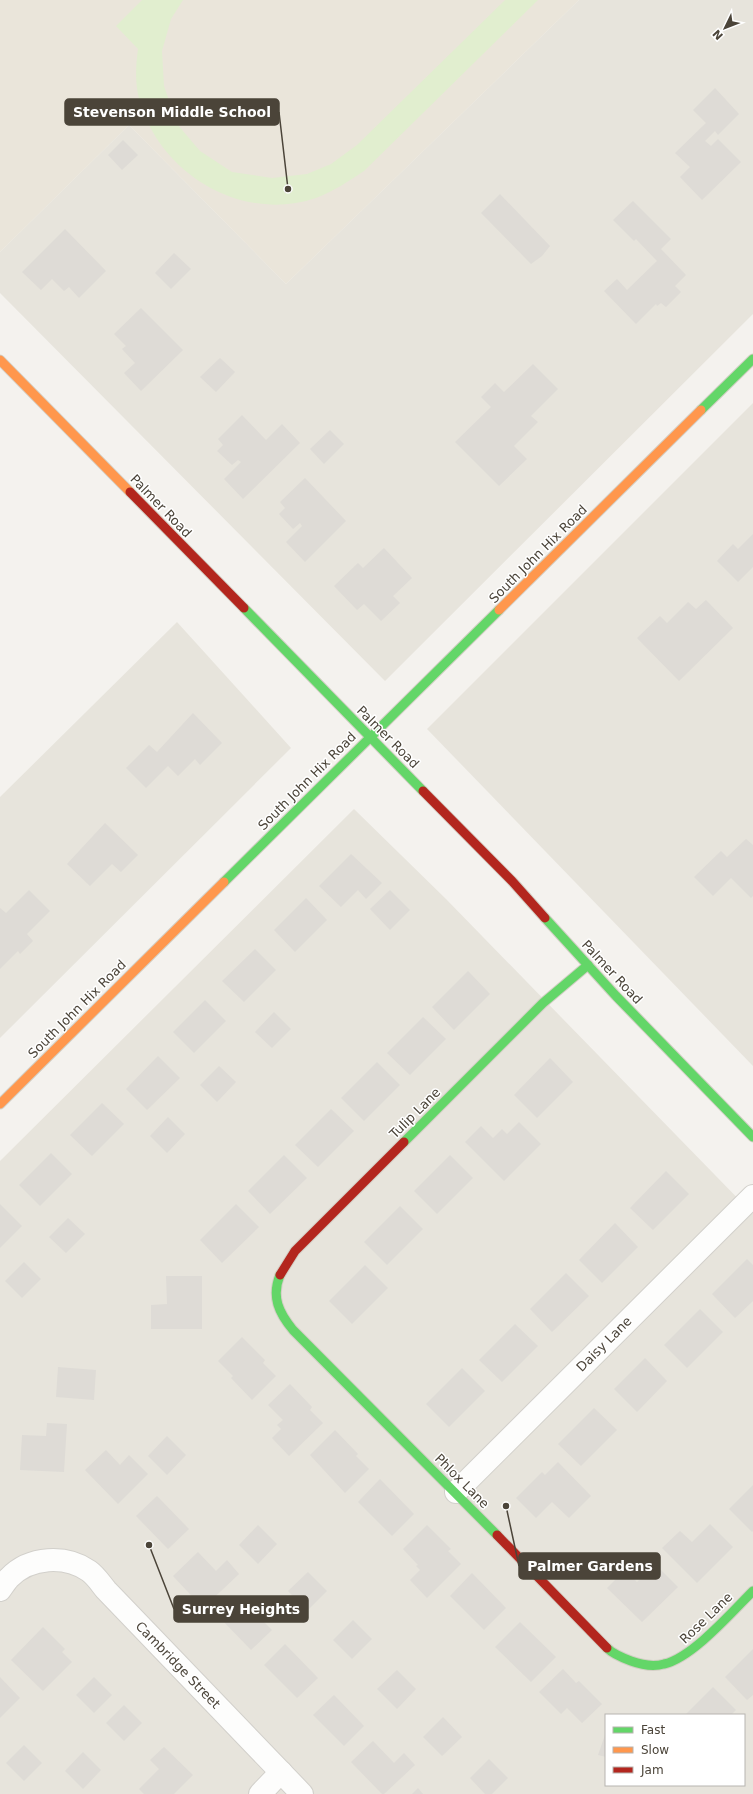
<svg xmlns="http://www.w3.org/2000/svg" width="753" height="1794" font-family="'DejaVu Sans',sans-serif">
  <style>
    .residential { fill: #e7e4dc; fill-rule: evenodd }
    .education { fill: #eae5da }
    .green { fill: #e1eecf }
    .building { fill: #dedbd6 }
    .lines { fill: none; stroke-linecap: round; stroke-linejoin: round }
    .street-casing { stroke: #d2d0cb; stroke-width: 24 }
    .fast-casing { stroke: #d3cfc5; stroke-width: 11 }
    .slow-casing { stroke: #d3cfc5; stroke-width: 11 }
    .jam-casing { stroke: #d3cfc5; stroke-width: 11 }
    .street { stroke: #fdfdfc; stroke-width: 22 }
    .fast { stroke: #63d668; stroke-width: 9 }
    .slow { stroke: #ff974d; stroke-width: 9 }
    .jam { stroke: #b3261e; stroke-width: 9 }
    .labels { text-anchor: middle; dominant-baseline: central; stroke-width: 3; stroke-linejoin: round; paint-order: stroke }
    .street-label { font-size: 13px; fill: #4b4439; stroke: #fff }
    .leader { fill: none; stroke: #4b4439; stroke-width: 1.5 }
    .callout-dot { fill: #4b4439; stroke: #fff; stroke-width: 1.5 }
    .callout { fill: #4b4439; stroke: #4b4439; stroke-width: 1.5 }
    .callout-label { font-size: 14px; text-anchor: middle; font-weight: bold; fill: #fff }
  </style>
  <rect width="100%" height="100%" fill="#f4f2ee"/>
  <g class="residential">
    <path d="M579 0H753V314L385 681 0 293V252L129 125 286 284Z"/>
    <path d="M753 403V1066L427 729Z"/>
    <path d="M177 622 291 748 0 1038V797Z"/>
    <path d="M354 809 446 899 753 1214V1794H0V1161ZM606 1715H744V1785H606Z"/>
  </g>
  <path class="education" d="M0 0H579L286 284 129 125 0 252Z"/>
  <path class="green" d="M142 0H183L171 19 162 51 164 86 177 124 200 151 232 172 272 178 307 174 331 164 357 145 505 0H538L364 171C349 181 334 191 316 198 240 224 155 171 138 94 135 79 136 64 138 49L116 26Z"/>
  <g class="building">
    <path d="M715 88 739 114 718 135 715 131 705 141 711 146 718 139 741 162 702 200 680 177 690 167 675 153 706 123 693 110Z"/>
    <path d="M123 140 138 155 122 170 108 155Z"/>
    <path d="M500 194 550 246 542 256 531 264 481 213Z"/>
    <path d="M633 201 671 239 661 249 686 275 675 286 681 292 666 307 661 303 657 306 656 304 636 324 604 291 617 279 627 290 657 261 636 239 634 241 613 220Z"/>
    <path d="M65 229 106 271 79 298 69 287 64 291 52 279 41 290 22 272Z"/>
    <path d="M174 253 191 269 171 289 155 273Z"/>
    <path d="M141 308 183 350 141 391 124 373 135 363 122 349 126 346 114 334Z"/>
    <path d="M220 358 235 372 216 392 200 377Z"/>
    <path d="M533 364 558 389 531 416 538 422 514 446 527 459 499 486 455 442 491 407 481 397 495 383 504 392Z"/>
    <path d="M242 415 266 440 282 424 300 443 243 499 224 479 241 462 238 460 232 465 217 451 223 445 218 439Z"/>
    <path d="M330 430 344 444 324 464 310 449Z"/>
    <path d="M305 478 346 521 305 562 286 542 302 526 300 523 293 529 279 514 285 508 280 502Z"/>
    <path d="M753 534V567L738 582 717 561 733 544 738 549Z"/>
    <path d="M384 548 412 578 393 596 400 603 381 621 364 604 357 610 334 586 358 563 363 568Z"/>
    <path d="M706 600 733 628 679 681 637 638 660 616 667 623 688 602 696 609Z"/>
    <path d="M193 713 222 743 200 765 195 759 178 776 168 766 146 788 126 768 149 745 157 752Z"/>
    <path d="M105 823 138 855 121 872 112 864 90 886 67 864Z"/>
    <path d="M746 839 753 845V896L751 898 731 878 713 896 694 877 721 851 727 857Z"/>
    <path d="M351 854 382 883 366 899 358 890 341 907 319 886Z"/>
    <path d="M29 890 50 911 27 934 33 941 20 954 18 951 0 969V908L6 913Z"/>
    <path d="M390 890 410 910 390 930 370 909Z"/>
    <path d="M306 898 327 920 295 952 274 930Z"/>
    <path d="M255 949 276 970 244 1002 222 981Z"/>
    <path d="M468 971 490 994 454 1030 432 1007Z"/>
    <path d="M205 1000 226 1021 194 1053 173 1032Z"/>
    <path d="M274 1012 291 1029 272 1048 255 1032Z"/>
    <path d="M423 1017 446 1039 410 1075 387 1053Z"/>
    <path d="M158 1056 180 1078 147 1110 126 1089Z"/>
    <path d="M550 1058 573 1082 537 1118 514 1095Z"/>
    <path d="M377 1062 400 1085 364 1121 341 1098Z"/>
    <path d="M219 1066 236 1082 217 1102 200 1085Z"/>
    <path d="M102 1103 124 1124 92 1156 70 1135Z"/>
    <path d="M331 1109 354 1131 318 1167 295 1145Z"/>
    <path d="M168 1117 185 1134 167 1153 150 1136Z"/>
    <path d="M519 1122 541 1144 504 1181 465 1142 481 1126 493 1138 502 1129 507 1134Z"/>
    <path d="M51 1153 72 1174 40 1206 19 1185Z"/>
    <path d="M284 1155 307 1178 270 1214 248 1191Z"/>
    <path d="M450 1155 473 1178 437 1214 414 1191Z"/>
    <path d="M666 1171 689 1194 653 1230 630 1208Z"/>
    <path d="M0 1204 22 1226 0 1248Z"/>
    <path d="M236 1204 259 1227 222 1263 200 1240Z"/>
    <path d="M400 1206 423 1229 387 1265 364 1242Z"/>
    <path d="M68 1218 85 1234 66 1253 49 1237Z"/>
    <path d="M615 1223 638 1247 602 1283 579 1260Z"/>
    <path d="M747 1259 753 1265V1301L735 1318 712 1294Z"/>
    <path d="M24 1262 41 1279 22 1298 5 1281Z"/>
    <path d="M365 1265 388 1288 352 1324 329 1301Z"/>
    <path d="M566 1273 589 1296 552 1332 530 1309Z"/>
    <path d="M166 1276H202V1329H151V1305L167 1304Z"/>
    <path d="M700 1309 723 1332 687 1368 664 1345Z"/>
    <path d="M515 1324 538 1346 502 1382 479 1360Z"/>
    <path d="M242 1337 265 1360 263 1363 276 1376 252 1400 231 1378 233 1376 218 1361Z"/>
    <path d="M645 1358 667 1381 637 1412 614 1389Z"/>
    <path d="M58 1367 96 1370 94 1400 56 1397Z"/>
    <path d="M462 1368 485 1391 449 1427 426 1404Z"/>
    <path d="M290 1384 312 1407 310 1410 323 1423 289 1456 272 1438 281 1429 277 1425 283 1420 268 1405Z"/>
    <path d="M594 1408 617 1430 581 1466 558 1444Z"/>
    <path d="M47 1423 67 1424 64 1472 20 1470 22 1435 46 1436Z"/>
    <path d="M335 1430 358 1454 356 1456 369 1469 345 1493 310 1455Z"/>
    <path d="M167 1436 186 1455 167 1475 148 1456Z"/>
    <path d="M106 1450 120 1465 129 1455 148 1474 118 1504 85 1470Z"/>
    <path d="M558 1462 591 1496 569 1518 552 1502 536 1518 516 1498 542 1472 545 1475Z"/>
    <path d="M380 1479 414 1514 392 1536 358 1502Z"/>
    <path d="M753 1485V1531L752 1532 729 1509Z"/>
    <path d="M157 1496 189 1529 168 1549 136 1516Z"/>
    <path d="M710 1524 733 1547 697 1583 662 1548 680 1531 692 1542Z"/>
    <path d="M258 1525 277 1544 258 1564 239 1545Z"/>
    <path d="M427 1525 451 1549 448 1551 461 1564 427 1598 410 1580 420 1570 416 1566 418 1565 403 1549Z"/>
    <path d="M198 1552 216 1571 227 1560 239 1574 203 1608 173 1576Z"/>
    <path d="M655 1564 678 1587 642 1622 607 1588 625 1570 637 1582Z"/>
    <path d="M308 1572 327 1591 307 1611 288 1591Z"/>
    <path d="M472 1573 506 1608 484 1630 450 1596Z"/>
    <path d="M239 1597 272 1630 251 1650 219 1617Z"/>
    <path d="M353 1620 372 1639 352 1659 333 1640Z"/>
    <path d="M520 1622 556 1657 531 1682 495 1647Z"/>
    <path d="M43 1627 65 1649 62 1652 72 1662 43 1691 11 1660Z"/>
    <path d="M285 1644 318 1678 297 1698 264 1665Z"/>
    <path d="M753 1649V1695L747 1700 725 1677Z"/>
    <path d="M563 1669 576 1683 579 1681 602 1704 582 1723 567 1708 561 1714 539 1692Z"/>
    <path d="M397 1670 416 1689 397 1709 377 1689Z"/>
    <path d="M0 1677 20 1698 0 1718Z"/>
    <path d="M94 1677 112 1695 94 1713 76 1695Z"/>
    <path d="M713 1687 736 1710 731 1715H685Z"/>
    <path d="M334 1695 364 1726 344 1746 313 1715Z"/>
    <path d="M124 1705 142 1723 124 1741 106 1723Z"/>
    <path d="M443 1717 462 1737 442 1756 423 1737Z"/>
    <path d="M606 1732V1757L598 1755Z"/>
    <path d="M373 1741 394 1763 404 1753 415 1765 384 1794H382L351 1762Z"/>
    <path d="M24 1745 42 1763 24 1781 6 1763Z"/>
    <path d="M164 1747 193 1775 174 1794H144L139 1789 159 1769 150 1760Z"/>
    <path d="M83 1752 101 1770 83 1789 65 1771Z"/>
    <path d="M489 1759 508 1778 492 1794H485L470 1778Z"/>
    <path d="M418 1788 423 1794H412Z"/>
  </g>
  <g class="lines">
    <g class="street-casing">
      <g id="street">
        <path d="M456 1492 753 1196"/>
        <path d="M0 1590C3 1586 6 1581 9 1578 30 1556 66 1555 89 1571 96 1576 101 1584 106 1590L302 1794"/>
        <path d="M260 1794 281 1772"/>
      </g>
    </g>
    <g class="fast-casing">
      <g id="fast">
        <path d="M701 410 753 359"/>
        <path d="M244 608 423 791"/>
        <path d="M224 882 499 610"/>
        <path d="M545 918 616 996 753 1137"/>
        <path d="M404 1142 543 1003 588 965"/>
        <path d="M280 1275C271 1297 279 1313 293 1330L497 1535"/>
        <path d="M607 1648C613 1654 623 1658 631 1661 642 1665 653 1667 664 1664 692 1658 732 1612 753 1591"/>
      </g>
    </g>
    <g class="slow-casing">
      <g id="slow">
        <path d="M0 360 130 492"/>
        <path d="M499 610 701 410"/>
        <path d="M0 1104 224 882"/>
      </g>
    </g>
    <g class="jam-casing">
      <g id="jam">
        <path d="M130 492 244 608"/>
        <path d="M423 791 512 881 545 918"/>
        <path d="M280 1275 295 1251 404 1142"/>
        <path d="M497 1535 607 1648"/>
      </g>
    </g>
    <use href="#street" class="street"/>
    <use href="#fast" class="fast"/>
    <use href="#slow" class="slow"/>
    <use href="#jam" class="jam"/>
  </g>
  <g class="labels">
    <g class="street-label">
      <text transform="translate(161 506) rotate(46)">Palmer Road</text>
      <text transform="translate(538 554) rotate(-45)">South John Hix Road</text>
      <text transform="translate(388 737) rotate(45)">Palmer Road</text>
      <text transform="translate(307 781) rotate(-45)">South John Hix Road</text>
      <text transform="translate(612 972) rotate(47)">Palmer Road</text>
      <text transform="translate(77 1009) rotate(-45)">South John Hix Road</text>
      <text transform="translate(415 1113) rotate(-45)">Tulip Lane</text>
      <text transform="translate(604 1344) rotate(-45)">Daisy Lane</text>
      <text transform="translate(462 1481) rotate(45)">Phlox Lane</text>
      <text transform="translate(706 1618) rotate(-44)">Rose Lane</text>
      <text transform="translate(178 1665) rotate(46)">Cambridge Street</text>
    </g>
  </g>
  <path class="leader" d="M288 189L279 112M506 1506L519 1566M149 1545L174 1609"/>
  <g class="callout-dot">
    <circle cx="288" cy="189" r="4"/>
    <circle cx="506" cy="1506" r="4"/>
    <circle cx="149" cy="1545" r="4"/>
  </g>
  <g class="callout">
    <rect x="65" y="99" width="214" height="26" rx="4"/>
    <rect x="519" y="1553" width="141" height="26" rx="4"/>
    <rect x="174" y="1596" width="134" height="26" rx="4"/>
  </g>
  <g class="callout-label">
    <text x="172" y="117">Stevenson Middle School</text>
    <text x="590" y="1571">Palmer Gardens</text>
    <text x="241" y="1614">Surrey Heights</text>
  </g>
  <rect x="605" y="1714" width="140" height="72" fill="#ffffff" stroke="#b7b4b0"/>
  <rect x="613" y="1727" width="20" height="6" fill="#63d668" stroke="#b7b4b0"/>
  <text x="641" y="1734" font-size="12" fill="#4b4439">Fast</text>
  <rect x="613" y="1747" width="20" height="6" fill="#ff974d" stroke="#b7b4b0"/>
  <text x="641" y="1754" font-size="12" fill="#4b4439">Slow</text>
  <rect x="613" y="1767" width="20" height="6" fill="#b3261e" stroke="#b7b4b0"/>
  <text x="641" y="1774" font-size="12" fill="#4b4439">Jam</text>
  <g transform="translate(725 28) rotate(227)" stroke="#ffffff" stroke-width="3" paint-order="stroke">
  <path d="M0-3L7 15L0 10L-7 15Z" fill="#4b4439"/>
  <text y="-6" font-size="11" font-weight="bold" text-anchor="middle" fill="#4b4439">N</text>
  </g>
</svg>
